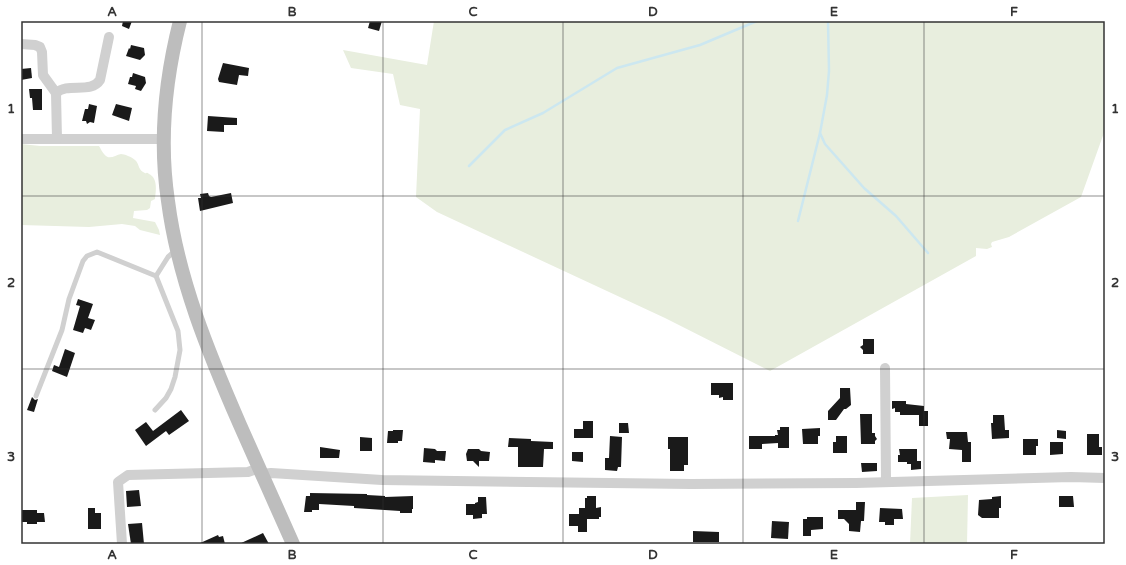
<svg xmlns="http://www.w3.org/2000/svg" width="1126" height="565" font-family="'Varela Round',sans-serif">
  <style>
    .green { fill: #e8eede }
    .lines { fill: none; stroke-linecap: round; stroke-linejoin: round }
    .stream { stroke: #cce7f0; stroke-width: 2.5 }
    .building { fill: #1a1a1a }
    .lane { stroke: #d0d0d0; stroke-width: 5 }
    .street { stroke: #d0d0d0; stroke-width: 10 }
    .secondary { stroke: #bdbdbd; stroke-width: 14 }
    .grid { fill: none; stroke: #333; stroke-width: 1; stroke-opacity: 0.55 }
    .neatline { fill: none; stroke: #333; stroke-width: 1.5 }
    .grid-label { font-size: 13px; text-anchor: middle; font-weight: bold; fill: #333 }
  </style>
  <rect width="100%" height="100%" fill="#fff"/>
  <g class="green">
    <path d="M434 21H1105V130L1081 197 1009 237 992 242 991 244 992 247 987 249 976 248V256L770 371 665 318 437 212 416 197 420 109 400 105 393 74 351 68 343 50 427 65Z"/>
    <path d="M21 144 40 146H99C101 149 102 152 104 154 109 161 115 155 121 154 124 154 132 157 135 160 139 163 138 169 143 172 148 175 145 171 149 174 158 178 156 191 155 199L151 201 150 208 147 210 134 211 133 218 155 222 159 230 160 235 140 230 135 226 122 224 89 227 21 225Z"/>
    <path d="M968 495 967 544H910L912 498Z"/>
  </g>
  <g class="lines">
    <g class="stream">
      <path d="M820 133 825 144 864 188 896 216 928 253"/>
      <path d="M469 166 505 130 543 113 617 68 700 45 757 21"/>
      <path d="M798 221 820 133 827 95 829 71 828 21"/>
    </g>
  </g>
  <g class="building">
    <path d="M123 21H132L129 29 122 26Z"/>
    <path d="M370 21H382L379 31 368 28Z"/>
    <path d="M131 45 144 48 145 55 140 60 126 56 129 48 130 49Z"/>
    <path d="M223 63 249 68 248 76 239 75 237 85 219 82 218 79Z"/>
    <path d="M31 68 32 78 21 80V69Z"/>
    <path d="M133 73 145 77 146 83 141 91 135 89 136 86 128 84 130 77H132Z"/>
    <path d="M29 89H42V110H33L32 98H30Z"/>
    <path d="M89 104 97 106 94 123 90 122 87 124 86 121H82L85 109H88Z"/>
    <path d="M116 104 132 108 129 121 112 115Z"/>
    <path d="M208 116 237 118V125H224V132L207 131Z"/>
    <path d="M208 193 209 196 211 197 231 193 233 203 200 211 198 198H201L200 194Z"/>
    <path d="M78 299 93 304 88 318 95 320 91 330 85 328 83 333 73 330 80 306 76 305Z"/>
    <path d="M863 339H874V354H863V350L860 347 863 345Z"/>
    <path d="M65 349 75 353 67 377 52 371 54 365 59 367Z"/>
    <path d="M711 383H733V400H723V397L719 398V395H711Z"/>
    <path d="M840 388H850L851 405 846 409H844L836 420H828V411L840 398Z"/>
    <path d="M32 397 35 400 38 399 34 412 27 410Z"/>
    <path d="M892 401H906V404L924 406V411H928V426H919V415H900V412H895V408L892 409Z"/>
    <path d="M181 410 189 421 169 435 166 431 146 446 135 430 146 422 153 431Z"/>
    <path d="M860 414H872V433H875V436L877 439 875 441V444H861Z"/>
    <path d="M993 415H1004L1005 430H1009V438L992 439 991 423H993Z"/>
    <path d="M583 421H593V438H574V429H583Z"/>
    <path d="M619 423H628L629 433H619Z"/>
    <path d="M780 427H789V448H778V443L762 444V449H749V436H775V435H778L777 430H780Z"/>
    <path d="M820 428V436H818V444H803L802 429Z"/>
    <path d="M393 430H403L402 441H398V443H387L388 431H393Z"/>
    <path d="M1057 430 1066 431V439L1057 438Z"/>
    <path d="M946 432H967L968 442H971V462H962V450L949 449 950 439H947Z"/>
    <path d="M1087 434H1099V447H1102V455H1087Z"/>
    <path d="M610 436 622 437 621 467H618L617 471 605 470V458H609Z"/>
    <path d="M836 436H847V453H833V442H836Z"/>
    <path d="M360 437 372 438V451H360Z"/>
    <path d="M668 437H688V465H684V471H670V449H668Z"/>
    <path d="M509 438 531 439V441L553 442V449H544L543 467H518V447H508Z"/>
    <path d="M1023 439H1038V446H1036V455H1023Z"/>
    <path d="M1050 442H1063V454L1050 455Z"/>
    <path d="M320 447 340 450 339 458H320Z"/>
    <path d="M424 448 435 449 437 451H446L445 461 435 460V463L423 462Z"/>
    <path d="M468 449H479L481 451 490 452 489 461H479V467L473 461H467L466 454Z"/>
    <path d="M899 449H917V461H921V469L911 470V464H907V462H898V455H900Z"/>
    <path d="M572 452H583V462L572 461Z"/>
    <path d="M861 463H877V471L862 472Z"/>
    <path d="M139 490 141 506 127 507 126 491Z"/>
    <path d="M310 493 367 494V495L385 496V497L413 496V509H412V513H400V511L354 508V506L319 504V510H312V512H304L306 496H310Z"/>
    <path d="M587 496H596V508L601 507V517H599V519H587V532H578V526H569V514H579V508H585V498H587Z"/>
    <path d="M1001 496V508H999V518H982L978 515 979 500 992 499V497Z"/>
    <path d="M1059 496H1073L1074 507H1059Z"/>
    <path d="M478 497H486L487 514H482V518L473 519V515H466V504H475V503L478 502Z"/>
    <path d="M856 502H865L864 521H861L860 532 849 531V524L844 519H838V510H856Z"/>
    <path d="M88 508H95V513H101V529H88Z"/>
    <path d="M880 508 902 509 903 519H894V525H885V522H879Z"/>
    <path d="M22 510H37V513H44L45 522H37V524H27V522H22Z"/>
    <path d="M807 517H823V529L811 530V536H803V519H807Z"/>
    <path d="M772 521 789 522 788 539 771 538Z"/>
    <path d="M142 523 144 544H131L128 524Z"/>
    <path d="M693 531 719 532V542H693Z"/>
    <path d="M263 533 269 544H239Z"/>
    <path d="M218 535 219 537 223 536 225 544H198Z"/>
  </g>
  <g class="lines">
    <g class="lane">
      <path d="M156 276 168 257 176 250"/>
      <path d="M36 396 62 330 69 299 83 261 87 256 97 252 156 276 178 331 180 350 175 377 171 389 166 398 155 410"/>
    </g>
    <g class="street">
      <path d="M21 44 35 45 40 47 42 52 43 75 56 93"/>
      <path d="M21 139H164"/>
      <path d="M57 139 56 93C68 82 91 94 100 80L109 37"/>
      <path d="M885 368 886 482"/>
      <path d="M262 474 271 473 382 480 691 484 856 483 1071 477 1105 478"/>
      <path d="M122 544 118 482 128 475 248 472 259 468"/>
    </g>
    <path class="secondary" d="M180 21C165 80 159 141 168 201 178 279 209 354 240 425 258 465 275 504 293 544"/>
  </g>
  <path class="grid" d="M202 21V544M383 21V544M563 21V544M743 21V544M924 21V544M21 196H1105M21 369H1105"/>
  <rect width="1126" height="565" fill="none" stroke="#ffffff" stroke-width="44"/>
  <rect x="22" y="22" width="1082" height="521" class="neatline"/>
  <g class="grid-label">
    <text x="112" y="16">A</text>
    <text x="292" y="16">B</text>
    <text x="473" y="16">C</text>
    <text x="653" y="16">D</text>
    <text x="834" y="16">E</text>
    <text x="1014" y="16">F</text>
    <text x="11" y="113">1</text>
    <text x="1115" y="113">1</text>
    <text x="11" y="287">2</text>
    <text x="1115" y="287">2</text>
    <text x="11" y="461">3</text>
    <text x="1115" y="461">3</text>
    <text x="112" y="559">A</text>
    <text x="292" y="559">B</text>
    <text x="473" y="559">C</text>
    <text x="653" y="559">D</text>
    <text x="834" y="559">E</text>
    <text x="1014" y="559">F</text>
  </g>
</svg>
